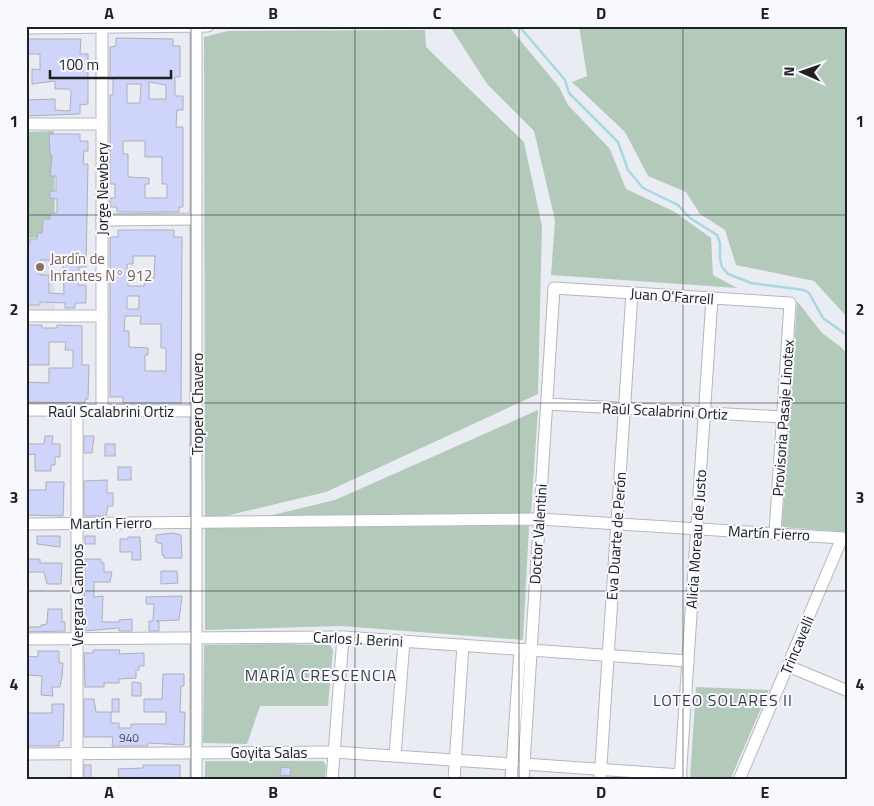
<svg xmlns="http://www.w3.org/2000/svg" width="874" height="806" font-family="'Titillium Web',sans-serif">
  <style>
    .built { fill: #dee0ef }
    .green { fill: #b3cabb }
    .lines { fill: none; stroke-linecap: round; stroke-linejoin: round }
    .stream { stroke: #a7d8e0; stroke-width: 2.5 }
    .building { fill: #ced4fa; stroke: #aeafb6; fill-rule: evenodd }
    .minor-casing { stroke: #b5b7be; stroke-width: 13 }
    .minor { stroke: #fff; stroke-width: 11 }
    .grid { fill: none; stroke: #202023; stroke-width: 1; stroke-opacity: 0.55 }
    .education-dot { fill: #8d6e63; stroke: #f8f9fe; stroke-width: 2 }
    .labels { text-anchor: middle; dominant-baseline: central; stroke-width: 4; stroke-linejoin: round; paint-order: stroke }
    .number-label { font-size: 12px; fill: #4c4d59 }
    .street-label { font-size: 15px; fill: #202023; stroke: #f8f9fe }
    .education-label { font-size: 15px; fill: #785e54; stroke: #f8f9fe; text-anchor: start }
    .neighbourhood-label { font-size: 16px; letter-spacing: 1px; fill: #3c3d43; stroke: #f8f9fe }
    .neatline { fill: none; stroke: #202023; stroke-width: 2 }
    .grid-label { font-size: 16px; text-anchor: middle; font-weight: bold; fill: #202023 }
  </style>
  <rect width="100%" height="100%" fill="#eaecf3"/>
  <path class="built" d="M54 251 55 310H26V252Z"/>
  <g class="green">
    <path d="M496 26 510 28 559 87 568 105 610 149 626 189 675 212 711 238 713 275 737 288 551 275 555 220 534 131 487 84 451 28Z"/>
    <path d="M579 26H848V318L814 281 736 265 725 230 700 214 686 192 648 176 625 132 572 82 587 76Z"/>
    <path d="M425 30 426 47 524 142 542 226 538 394 326 492 217 518 205 519 204 37 228 31Z"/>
    <path d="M54 131 55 237 26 238V132Z"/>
    <path d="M797 301 822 333 841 347 848 355V532L782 527Z"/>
    <path d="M538 410 531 514 260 518 335 500Z"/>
    <path d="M529 526 523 640 341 626 205 630V527Z"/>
    <path d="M282 644 330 645 333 650 328 706H260L247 744 203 743 204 645Z"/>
    <path d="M696 687 769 690 730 780H690Z"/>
    <path d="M205 761H323L326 765 325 780H205Z"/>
  </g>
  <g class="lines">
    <path class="stream" d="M519 26 565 80 569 93 618 142 628 170 643 188 678 205 690 218 717 235 720 243V259L722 267 728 274 751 283 804 290 809 293 823 318 848 336"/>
  </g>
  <g class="building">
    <path d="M116 38 173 39V46H180V77H175V96H183V110H177L176 127H183V207H179V212H117V207H110V198H115V184H110V95H113V79H110V47L116 46ZM149 82 166 85V99H149ZM127 84H141L140 103H127ZM123 141H145V157H162V184H167V198H145V184H149V178L128 177V154H123Z"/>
    <path d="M26 39H81L80 54H88V104L80 105V114L26 116V100L55 99V110L70 111 71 92 69 89H55V81L32 84V69L40 70V54H26Z"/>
    <path d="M49 134H80V141H88V151H84L83 164H88L86 267H79L78 285H86V303H75V308H65V303L40 302V305H26V243H30V239H37L38 233H42L43 219H50V213H57V199L50 198V191H56V176H50L52 155H50ZM40 260H63L64 294 49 293V275H40Z"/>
    <path d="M118 230H174V237H182L181 403H123V397H110V237H118ZM133 256H155L154 278H145L144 286H128L127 264H133ZM127 296H139V309H127ZM125 316H141L140 324H161V348H166V371H145V355H148V348L129 347V331H124Z"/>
    <path d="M26 325H42V328H57V325L82 326V365H89L88 399H85V403L26 402V382L49 383V368H73V350H65L66 342H49V365H26Z"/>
    <path d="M45 436H53L52 444H60V457H55V465H51V471H35V454L26 455V444H44Z"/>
    <path d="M84 436H94L92 453H84Z"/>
    <rect x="105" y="444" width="10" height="12"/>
    <rect x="118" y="467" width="13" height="13"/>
    <path d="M107 480V493H113V506H108L106 516H84V481Z"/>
    <path d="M46 482H64L63 516 28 515 26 492 29 490H46Z"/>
    <path d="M173 533 181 535 182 558H164V555H162V544L156 542V535Z"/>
    <path d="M37 536H60V547L37 544Z"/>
    <rect x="85" y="536" width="10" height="8"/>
    <path d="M128 537H140L141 560H132V552H120V539H128Z"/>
    <path d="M27 559H40V563H62L61 584H47L44 572H28Z"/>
    <path d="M85 559H101V563H104V572H112L110 582H94V597L103 596 102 622H119V620L132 619V631H119V628L84 631Z"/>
    <path d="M161 571H177L178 583 161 584Z"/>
    <path d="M182 596 179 620 156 621H159V631H149V621H153L154 604H146V597Z"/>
    <path d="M48 609H62V622H65V631L26 632V627H41V625L47 624Z"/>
    <path d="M93 650H120L119 654 144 653V666H139V670H136V678L119 679V683H104V687H85L84 653H93Z"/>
    <path d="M38 651H59V663H63L62 676 60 687H52L53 696 41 695 42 676 28 675 26 656 38 657Z"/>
    <path d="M163 674H184V686H181L180 712H185L184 745 148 743V746H112L113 737H84V699H94L96 712H111V723H119V728H131V724H166V712H144V699H162Z"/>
    <path d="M132 682 141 683V696H132Z"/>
    <rect x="112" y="699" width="7" height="13"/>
    <path d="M52 704H64L63 741H59V746H26V713H52Z"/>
    <rect x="84" y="765" width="7" height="15"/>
    <path d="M143 765H180V780H119L118 769 143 768Z"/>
    <path d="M281 767 291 768 290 776 280 775Z"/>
  </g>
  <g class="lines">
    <g class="minor-casing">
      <g id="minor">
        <path d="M26 28 208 26"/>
        <path d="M102 28V410"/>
        <path d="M26 124H102"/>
        <path d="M102 220 196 219"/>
        <path d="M26 316H102"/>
        <path d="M547 404 783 417"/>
        <path d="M26 410 197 411"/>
        <path d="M26 524 539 519 842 538 848 540"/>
        <path d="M26 639 343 637 688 661"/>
        <path d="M788 666 848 691"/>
        <path d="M26 754 334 752 512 764"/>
        <path d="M395 755 404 641"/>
        <path d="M524 764 681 775"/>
        <path d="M77 780V410"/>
        <path d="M196 780V28"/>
        <path d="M332 780 343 637"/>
        <path d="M454 780 463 645"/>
        <path d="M511 780 520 650"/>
        <path d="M523 780 554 288 790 303 775 533"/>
        <path d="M600 780 632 293"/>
        <path d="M680 780 712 298"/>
        <path d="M739 780 842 538"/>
      </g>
    </g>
    <use href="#minor" class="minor"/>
  </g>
  <path class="grid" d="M191 26V780M355 26V780M519 26V780M683 26V780M26 215H848M26 403H848M26 591H848"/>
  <circle class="education-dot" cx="40" cy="267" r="5"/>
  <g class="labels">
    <g class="number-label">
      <text x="129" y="737">940</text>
    </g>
    <g class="street-label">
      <text transform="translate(102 189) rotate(-90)">Jorge Newbery</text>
      <text transform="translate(672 296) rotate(4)">Juan O'Farrell</text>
      <text transform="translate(197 404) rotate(-90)">Tropero Chavero</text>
      <text x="111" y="411">Raúl Scalabrini Ortiz</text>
      <text transform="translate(665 411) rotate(3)">Raúl Scalabrini Ortiz</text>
      <text transform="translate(783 418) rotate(-86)">Provisoria Pasaje Linotex</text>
      <text transform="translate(111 523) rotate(-1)">Martín Fierro</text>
      <text transform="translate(769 533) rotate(3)">Martín Fierro</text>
      <text transform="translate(538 534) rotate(-86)">Doctor Valentini</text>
      <text transform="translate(616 536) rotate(-86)">Eva Duarte de Perón</text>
      <text transform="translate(696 539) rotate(-86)">Alicia Moreau de Justo</text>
      <text transform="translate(77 595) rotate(-90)">Vergara Campos</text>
      <text transform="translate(358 639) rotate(3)">Carlos J. Berini</text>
      <text transform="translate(797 645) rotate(-67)">Trincavelli</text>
      <text x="269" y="752">Goyita Salas</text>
    </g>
    <g class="education-label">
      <text x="50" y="258">Jardín de<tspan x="50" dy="17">Infantes N° 912</tspan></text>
    </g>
    <g class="neighbourhood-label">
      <text x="321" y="675">MARÍA CRESCENCIA</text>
      <text x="723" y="700">LOTEO SOLARES II</text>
    </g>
  </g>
  <rect width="874" height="806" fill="none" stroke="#f8f9fe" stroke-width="55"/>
  <g transform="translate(802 72) rotate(272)" stroke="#f8f9fe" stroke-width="4" paint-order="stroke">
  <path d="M0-4L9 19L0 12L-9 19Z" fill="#202023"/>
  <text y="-8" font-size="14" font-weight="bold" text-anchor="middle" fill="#202023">N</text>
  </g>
  <path d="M50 70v8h121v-8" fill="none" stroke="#202023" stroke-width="2.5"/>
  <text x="58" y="70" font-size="15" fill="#202023" stroke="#f8f9fe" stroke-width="4" paint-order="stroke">100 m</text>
  <rect x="28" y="28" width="818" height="750" class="neatline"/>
  <g class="grid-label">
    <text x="109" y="19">A</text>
    <text x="273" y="19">B</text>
    <text x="437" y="19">C</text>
    <text x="601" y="19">D</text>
    <text x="765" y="19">E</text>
    <text x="14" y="127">1</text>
    <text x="860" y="127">1</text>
    <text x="14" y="315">2</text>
    <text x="860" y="315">2</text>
    <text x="14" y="503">3</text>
    <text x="860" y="503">3</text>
    <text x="14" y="690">4</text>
    <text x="860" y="690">4</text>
    <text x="109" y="798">A</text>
    <text x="273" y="798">B</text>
    <text x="437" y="798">C</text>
    <text x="601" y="798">D</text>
    <text x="765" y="798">E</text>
  </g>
</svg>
